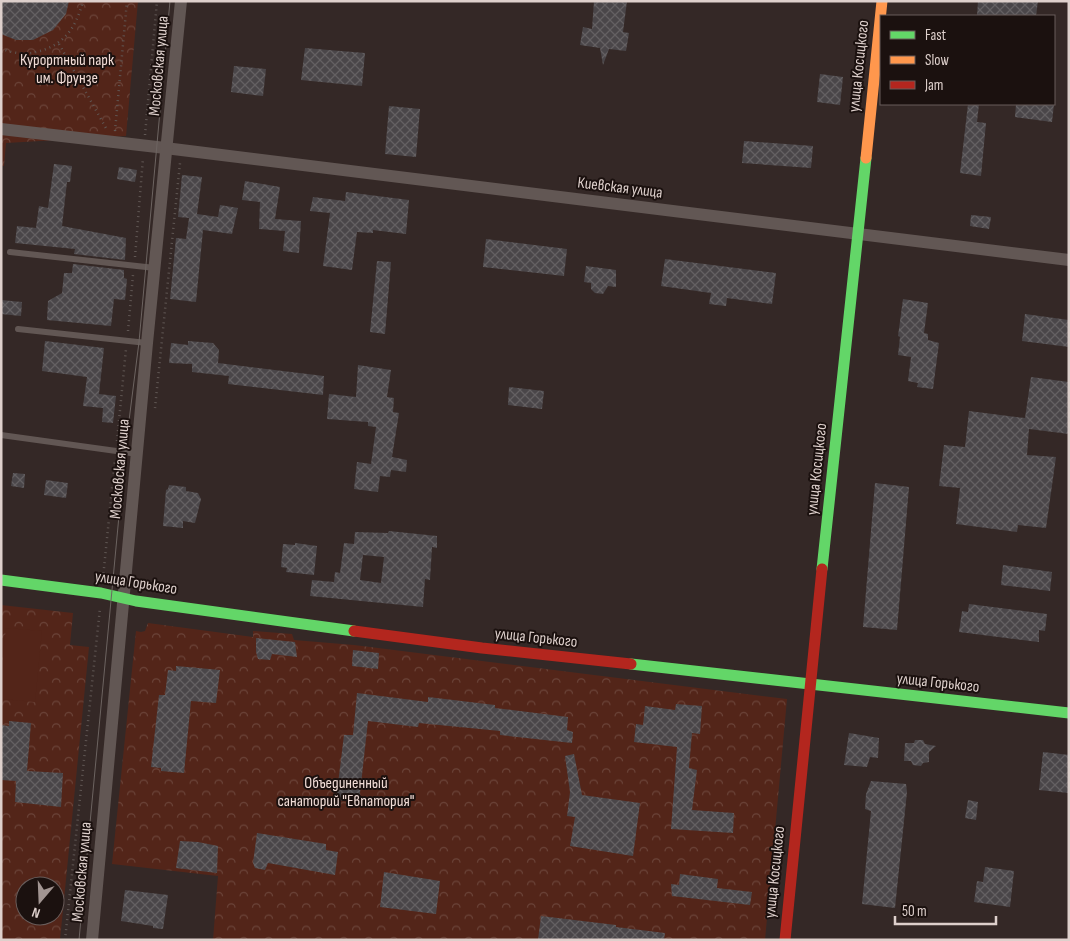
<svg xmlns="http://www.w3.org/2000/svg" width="1070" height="941" font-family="'Sofia Sans Condensed',sans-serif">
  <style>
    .park { fill: url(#park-crowns); fill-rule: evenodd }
    .pitch { fill: #532519 }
    .building { fill: url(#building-cross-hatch); fill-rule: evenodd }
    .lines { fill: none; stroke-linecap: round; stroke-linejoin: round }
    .path { stroke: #605754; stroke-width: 2.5; stroke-dasharray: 1 4; stroke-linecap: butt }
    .lane { stroke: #625754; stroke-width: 6 }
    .street { stroke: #625754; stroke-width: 12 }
    .fast { stroke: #63d668; stroke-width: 11 }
    .slow { stroke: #ff974d; stroke-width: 11 }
    .jam { stroke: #b3261e; stroke-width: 11 }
    .tram { stroke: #6d6461; stroke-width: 1 }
    .labels { text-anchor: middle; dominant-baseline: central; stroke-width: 4; stroke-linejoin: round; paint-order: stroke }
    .park-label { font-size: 16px; fill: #f1dcd6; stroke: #1b110f }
    .street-label { font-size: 16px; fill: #ded0cc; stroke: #1b110f }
  </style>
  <defs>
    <pattern id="park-crowns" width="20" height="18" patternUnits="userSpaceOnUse" patternTransform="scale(1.25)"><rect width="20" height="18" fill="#532519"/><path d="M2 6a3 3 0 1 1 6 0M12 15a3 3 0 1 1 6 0" fill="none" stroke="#6b4439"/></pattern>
    <pattern id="building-cross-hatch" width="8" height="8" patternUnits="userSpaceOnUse" patternTransform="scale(1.25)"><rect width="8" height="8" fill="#4a4649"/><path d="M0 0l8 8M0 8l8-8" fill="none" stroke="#646062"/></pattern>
  </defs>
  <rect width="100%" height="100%" fill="#342826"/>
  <g class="park">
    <path d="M1 1H138L126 136 6 143 4 166H1Z"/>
    <path d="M1 605 73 613 70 645 89 647 60 940H1ZM25 886H55V916H25Z"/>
    <path d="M148 623 253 637V631L292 634 294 640 354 645 787 699 765 940H213L218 876 112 864 136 631 141 632 145 631Z"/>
  </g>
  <path class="pitch" d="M6 628 42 631 35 702 1 699V673Z"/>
  <g class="building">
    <path d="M1 1H69L66 14 53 30 33 40H16L1 34Z"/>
    <path d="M594 1H627L623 32 629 33 626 51 609 49 603 65 600 48 580 45 583 27 592 29Z"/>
    <path d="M978 1H1038L1036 16H977Z"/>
    <path d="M305 48 365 53 362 86 301 80Z"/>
    <path d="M234 66 266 69 263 96 231 92Z"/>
    <path d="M820 74 843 77 840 105 817 102Z"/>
    <path d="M968 104H979L977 122 986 123 981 176 960 173Z"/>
    <path d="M1016 104H1054L1052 122 1015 117Z"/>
    <path d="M389 106 420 109 416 157 385 154Z"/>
    <path d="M744 141 813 146 811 168 742 163Z"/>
    <path d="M54 164 72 166 70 182H67L62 226 126 238 125 260 74 254 75 249 15 243 17 226 36 228 39 206 48 208Z"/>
    <path d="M119 167 137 170 135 182 117 179Z"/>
    <path d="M182 175 202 177 197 214 218 217 220 205 238 208 232 234 203 230 196 302 170 299 176 238 186 239 189 218 178 217Z"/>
    <path d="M245 181 280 187 275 219 301 221 299 253 283 251 285 231 259 229 260 202 242 200Z"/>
    <path d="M346 192 409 200 406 234 373 230V233L357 232 352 270 323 266 330 213 310 211 313 197 345 201Z"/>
    <path d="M971 215 991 217 989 229 970 226Z"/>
    <path d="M486 239 567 249 564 276 483 267Z"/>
    <path d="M665 259 776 273 772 304 727 298 726 306 709 304 711 293 661 286Z"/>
    <path d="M377 261 391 262 385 334 370 332Z"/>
    <path d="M73 264 124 270V278L127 279 125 300 114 299 111 326 47 320 48 301 62 293 64 273H72Z"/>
    <path d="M586 266 616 270V287L608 286 603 294 595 293 591 289V283L584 282Z"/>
    <path d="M903 299 928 303 924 333 928 334V340L939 343 933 389 917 387 918 383 908 381 911 357 898 355 900 337 898 336Z"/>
    <path d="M1 300 22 302 21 316 1 314Z"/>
    <path d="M1025 314 1069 320V347L1022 341Z"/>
    <path d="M45 341 104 348 99 394 116 396 113 423 102 422 103 408 83 406 87 377 42 371Z"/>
    <path d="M188 341 213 343 219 350 218 363 324 376 323 395 228 384 229 376 192 372V364L169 363 171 343 188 345Z"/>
    <path d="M358 365 391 370 387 397 394 398 393 412 399 413 392 457 407 460 406 472 391 470 390 477 380 476 378 492 354 489 357 462 371 464 376 427 368 426V422L327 419 329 394 356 397Z"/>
    <path d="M1031 377 1069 382V434L1029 429 1027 455 1056 457 1046 528 1018 525 1017 532 956 524 960 488 939 486 944 445 965 447 969 411 1025 418Z"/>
    <path d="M509 387 544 391 542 409 508 405Z"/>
    <path d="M13 473 25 474 24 488 11 486Z"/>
    <path d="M46 480 68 483 66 498 44 495Z"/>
    <path d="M875 483 909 487 897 630 863 627Z"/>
    <path d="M169 485 186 487V491L198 493 201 499 195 523 183 521V528L163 526 166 490 168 489Z"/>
    <path d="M389 531 437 536V548L432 547 430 580 425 579 423 607 310 596 312 580 334 582 335 572 340 573 344 543 354 544 355 532 388 533ZM363 555 384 557 381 583 360 580Z"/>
    <path d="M295 543 317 546 314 575 286 572 287 568 281 567 283 544 295 545Z"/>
    <path d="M1003 565 1052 572 1050 591 1001 585Z"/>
    <path d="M969 604 1047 614 1045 631 1039 630V642L959 632 962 611 968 612Z"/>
    <path d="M256 638 295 642 297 657 272 654 270 660 258 659 256 652Z"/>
    <path d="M353 650 379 653 378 669 352 666Z"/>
    <path d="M176 666 220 670 216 703 191 701 184 773 161 771V768L151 767 159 695H165L168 670 176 671Z"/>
    <path d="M357 693 428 702V697L495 705V708L568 717 567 730 573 732 572 743 500 735V731L419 723 418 727 368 721 359 802 336 800 344 735H353Z"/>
    <path d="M676 704 702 706 700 734 692 733 689 768 697 770 692 810 734 813 733 833 671 829 677 747 634 742 636 724 643 725 645 706 675 710Z"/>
    <path d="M9 721 31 723 27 771 63 773 61 807 15 802 16 781 1 780V725L9 726Z"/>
    <path d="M849 733 879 738 878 758 870 757 867 767 844 765Z"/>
    <path d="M915 740H923L925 744 936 746 929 752V762L923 763 921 766 913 765 911 761H904L905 743H914Z"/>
    <path d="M1043 752 1069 755V793L1039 790Z"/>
    <path d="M574 754 582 795 640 803 633 856 570 846 575 817 567 816 570 792 565 756Z"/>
    <path d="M871 781 906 784 907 792 895 908 862 904 871 811 865 809 866 794Z"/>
    <path d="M968 800 978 802 976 820 965 818Z"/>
    <path d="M257 833 326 844V850L338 852 335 875 268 863 265 870 255 868 253 863Z"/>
    <path d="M180 841 198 842 218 846 217 873 176 868Z"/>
    <path d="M985 867 1014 871 1010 907 974 902 977 881 983 882Z"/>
    <path d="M384 872 440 881 436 914 380 907Z"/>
    <path d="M680 874 718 879 717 888 752 892 750 905 672 896 671 884 679 885Z"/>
    <path d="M125 890 168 895 163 929 153 928V926L121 921Z"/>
    <path d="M541 916 616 925V927L665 933 664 940H538Z"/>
  </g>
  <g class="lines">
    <g class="path">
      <path d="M59 44 107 130"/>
      <path d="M1 48C10 53 22 54 32 53 62 47 75 31 83 1"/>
      <path d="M115 131 127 1"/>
      <path d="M145 135 157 1"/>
      <path d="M135 257 143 158"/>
      <path d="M128 331 133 275"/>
      <path d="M155 408 180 163"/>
      <path d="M117 441 126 349"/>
      <path d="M103 578 115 459"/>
      <path d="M65 940 100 608"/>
    </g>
    <g class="lane">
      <path d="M10 252 155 268"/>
      <path d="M18 329 147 343"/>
      <path d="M1 435 138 454"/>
    </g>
    <g class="street">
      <path d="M1 129 157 147 1069 260"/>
      <path d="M92 940 147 343 181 1"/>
    </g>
    <g class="fast">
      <path d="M822 569 866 158"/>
      <path d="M1 580 101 593 136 601 354 631"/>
      <path d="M631 664 1069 713"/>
    </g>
    <path class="slow" d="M866 158 882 1"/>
    <g class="jam">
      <path d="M354 631 482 648 631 664"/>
      <path d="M785 940 822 569"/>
    </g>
    <path class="tram" d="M79 940 125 452 139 342 170 1"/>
  </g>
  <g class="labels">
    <g class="park-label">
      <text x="67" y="60">Курортный парк<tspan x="67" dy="18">им. Фрунзе</tspan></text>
      <text x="346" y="783">Объединенный<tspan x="346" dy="18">санаторий "Евпатория"</tspan></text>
    </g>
    <g class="street-label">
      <text transform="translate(159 66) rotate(-85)">Московская улица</text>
      <text transform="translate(859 66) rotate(-84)">улица Косицкого</text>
      <text transform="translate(620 188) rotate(7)">Киевская улица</text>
      <text transform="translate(120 469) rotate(-85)">Московская улица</text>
      <text transform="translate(817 469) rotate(-84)">улица Косицкого</text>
      <text transform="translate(136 583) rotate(9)">улица Горького</text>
      <text transform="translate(536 638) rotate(6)">улица Горького</text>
      <text transform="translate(938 683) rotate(6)">улица Горького</text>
      <text transform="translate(82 872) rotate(-85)">Московская улица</text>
      <text transform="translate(775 872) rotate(-84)">улица Косицкого</text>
    </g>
  </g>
  <rect width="1070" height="941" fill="none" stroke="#ded0cc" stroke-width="5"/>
  <rect x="880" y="15" width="175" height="90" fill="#1b110f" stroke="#695d5b"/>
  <rect x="890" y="31" width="25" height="8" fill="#63d668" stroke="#695d5b"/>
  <text x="925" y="40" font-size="15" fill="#ded0cc">Fast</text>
  <rect x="890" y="56" width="25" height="8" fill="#ff974d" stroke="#695d5b"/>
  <text x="925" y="65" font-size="15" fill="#ded0cc">Slow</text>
  <rect x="890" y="81" width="25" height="8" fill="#b3261e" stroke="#695d5b"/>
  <text x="925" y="90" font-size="15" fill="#ded0cc">Jam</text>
  <g transform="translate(40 901) rotate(199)"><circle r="24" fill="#1b110f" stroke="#695d5b"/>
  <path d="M0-4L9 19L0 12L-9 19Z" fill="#a29592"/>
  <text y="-8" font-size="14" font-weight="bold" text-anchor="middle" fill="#ded0cc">N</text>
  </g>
  <path d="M895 916v8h101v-8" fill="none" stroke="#ded0cc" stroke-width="2.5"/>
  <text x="902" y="916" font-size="15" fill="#ded0cc" stroke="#1b110f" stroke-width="4" paint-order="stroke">50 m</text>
</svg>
